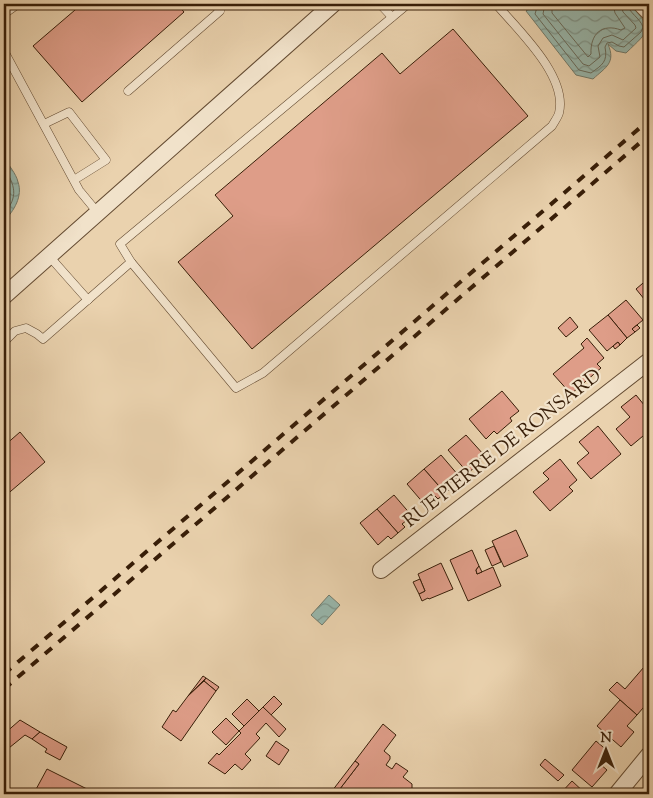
<svg xmlns="http://www.w3.org/2000/svg" width="653" height="798" font-family="'Sorts Mill Goudy',serif">
  <style>
    .water { fill: url(#water-waves); stroke: #727a6a }
    .lines { fill: none; stroke-linecap: round; stroke-linejoin: round }
    .shore { stroke: #686a5a; stroke-width: 1 }
    .building { fill: #de9d88; stroke: #381e08 }
    .service-casing { stroke: #644b32; stroke-width: 9 }
    .minor-casing { stroke: #644b32; stroke-width: 18 }
    .service { stroke: #f1e2ca; stroke-width: 8 }
    .minor { stroke: #f1e2ca; stroke-width: 16 }
    .rail { stroke: #381e08; stroke-width: 4; stroke-dasharray: 9 9; stroke-linecap: butt }
    .labels { text-anchor: middle; dominant-baseline: central; stroke-width: 4.5; stroke-linejoin: round; paint-order: stroke }
    .street-label { font-size: 19px; fill: #381e08; stroke: #f1e2ca }
  </style>
  <defs>
    <pattern id="water-waves" width="16" height="10" patternUnits="userSpaceOnUse" patternTransform="scale(1.25)"><rect width="16" height="10" fill="#98b7ac"/><path d="M0 5q4-4 8 0t8 0" fill="none" stroke="#7d948a"/></pattern>
  </defs>
  <rect width="100%" height="100%" fill="#ead2ae"/>
  <filter id="stains"><feTurbulence type="fractalNoise" baseFrequency=".004" numOctaves="4"/><feColorMatrix values="0 0 0 0 .2 0 0 0 0 .09 0 0 0 0 .02 0 0 0 .5 -.17"/></filter>
  <radialGradient id="worn" r=".72"><stop offset=".6" stop-color="#630" stop-opacity="0"/><stop offset="1" stop-color="#630" stop-opacity=".3"/></radialGradient>
  <g class="water">
    <path d="M536 4H630C653 30 651 29 626 53L616 51 608 44C616 63 606 67 593 79L576 75 526 11Z"/>
    <path d="M4 157C8 165 16 173 18 182 23 196 14 211 4 221Z"/>
    <path d="M329 595 340 605 322 625 311 615Z"/>
  </g>
  <g class="lines">
    <g class="shore">
      <path d="M538 4 535 14 579 70 591 73C602 65 608 62 605 47L607 43 612 42 619 46 624 47 641 32 643 27C640 18 629 13 627 4"/>
      <path d="M545 4 543 14 583 64 589 66 600 57 598 46 603 38 612 35 623 40 636 28 635 25 623 12 621 4"/>
      <path d="M552 4V13L588 57 591 54C590 34 602 23 621 30L625 28 615 13 613 4"/>
      <path d="M4 167C15 186 19 196 4 214"/>
    </g>
  </g>
  <g class="building">
    <path d="M82 4H177L184 12 82 102 33 46Z"/>
    <path d="M453 29 528 116 252 349 178 262 233 216 215 195 382 53 400 74Z"/>
    <path d="M649 278V305L636 289Z"/>
    <path d="M626 300 643 320 632 329 635 332 627 338 608 315Z"/>
    <path d="M608 315 627 338 620 345 618 342 607 351 589 330Z"/>
    <path d="M570 317 578 327 566 337 558 328Z"/>
    <path d="M637 325 640 328 635 332 632 329Z"/>
    <path d="M587 338 604 358 597 364 601 368 571 394 553 374 584 348 581 344Z"/>
    <path d="M618 342 620 345 615 349 613 346Z"/>
    <path d="M502 391 519 411 510 418 512 421 497 434 494 431 486 439 469 419Z"/>
    <path d="M636 395 649 411V431L631 446 616 429 630 417 621 407Z"/>
    <path d="M598 426 621 454 591 479 577 463 589 453 579 442Z"/>
    <path d="M20 432 45 462 4 497V446Z"/>
    <path d="M466 435 484 455 473 464 475 467 468 473 448 450Z"/>
    <path d="M441 455 459 476 449 484 452 488 445 493 424 469Z"/>
    <path d="M479 459 481 462 475 467 473 464Z"/>
    <path d="M560 459 577 480 569 487 573 491 550 511 533 492 549 479 543 473Z"/>
    <path d="M424 469 445 493 438 499 435 496 425 505 407 484Z"/>
    <path d="M394 495 412 516 402 524 405 527 398 533 377 509Z"/>
    <path d="M377 509 398 533 391 539 388 536 378 545 360 523Z"/>
    <path d="M516 530 528 556 504 567 492 541Z"/>
    <path d="M494 546 501 562 492 566 485 550Z"/>
    <path d="M472 550 479 566 476 570 477 574 493 567 501 586 468 601 450 560Z"/>
    <path d="M441 563 453 589 429 599 428 598 422 601 419 594 425 591 418 574Z"/>
    <path d="M479 566 482 572 477 574 476 570Z"/>
    <path d="M420 579 425 591 419 594 413 582Z"/>
    <path d="M644 667 649 671V701L637 715 609 690 617 682 625 689Z"/>
    <path d="M203 676 206 678 188 696Z"/>
    <path d="M206 678 219 687 216 691 204 681Z"/>
    <path d="M204 681 216 691 181 741 162 727 173 710 176 712 188 696Z"/>
    <path d="M274 696 282 704 271 715 263 707Z"/>
    <path d="M247 699 259 711 244 726 232 714Z"/>
    <path d="M620 700 637 715 627 726 634 732 621 747 597 726Z"/>
    <path d="M263 707 286 729 279 737 266 723 256 734 260 738 245 754 251 760 242 770 235 764 225 774 208 763 217 753 219 755 241 733 239 731Z"/>
    <path d="M226 718 239 731 226 745 212 732Z"/>
    <path d="M20 720 40 732 32 739 25 735 4 752V734Z"/>
    <path d="M383 724 396 735 384 751 390 756V759L386 765 392 769 396 763 408 771 403 777 412 784V790L409 794H388L385 792 372 794H336L359 764 355 761Z"/>
    <path d="M40 732 67 747 60 760 45 752 47 749 32 739Z"/>
    <path d="M276 741 289 750 279 765 266 756Z"/>
    <path d="M596 741 610 753 600 764 607 770 592 787 572 770Z"/>
    <path d="M545 759 564 775 558 781 540 765Z"/>
    <path d="M355 761 359 764 336 794 332 791Z"/>
    <path d="M47 769 87 789 84 794 34 793Z"/>
    <path d="M572 781 586 794H560Z"/>
  </g>
  <g class="lines">
    <g class="service-casing">
      <g id="service">
        <path d="M380 4 392 17"/>
        <path d="M408 4 120 244 131 262 236 388 263 373 552 126C554 122 558 117 559 113 568 76 518 30 496 4"/>
        <path d="M4 14 18 4"/>
        <path d="M4 51 79 190 98 213"/>
        <path d="M128 91 220 11 214 4"/>
        <path d="M44 124 69 112 106 160 74 180"/>
        <path d="M49 256 88 300"/>
        <path d="M4 342 15 331 26 328 37 334 43 339 131 262"/>
      </g>
    </g>
    <g class="minor-casing">
      <g id="minor">
        <path d="M641 4 649 12"/>
        <path d="M4 296 333 4"/>
        <path d="M381 570 649 361"/>
        <path d="M617 794 649 755"/>
      </g>
    </g>
    <use href="#service" class="service"/>
    <use href="#minor" class="minor"/>
    <g class="rail">
      <path d="M4 674 649 120"/>
      <path d="M4 689 649 135"/>
    </g>
  </g>
  <g class="labels">
    <g class="street-label">
      <text transform="translate(503 449) rotate(-38)">RUE PIERRE DE RONSARD</text>
    </g>
  </g>
  <rect width="653" height="798" fill="none" stroke="#ead2ae" stroke-width="20"/>
  <rect x="5" y="5" width="643" height="788" fill="none" stroke="#381e08" stroke-width="2.5"/>
  <rect x="10" y="10" width="633" height="778" fill="none" stroke="#381e08"/>
  <g transform="translate(606 750)" stroke="#f1e2ca" stroke-width="4" paint-order="stroke">
  <path d="M0-4L9 19L0 12L-9 19Z" fill="#381e08"/>
  <text y="-8" font-size="14" font-weight="bold" text-anchor="middle" fill="#381e08">N</text>
  </g>
  <rect width="100%" height="100%" filter="url(#stains)"/>
  <rect width="100%" height="100%" fill="url(#worn)"/>
</svg>
